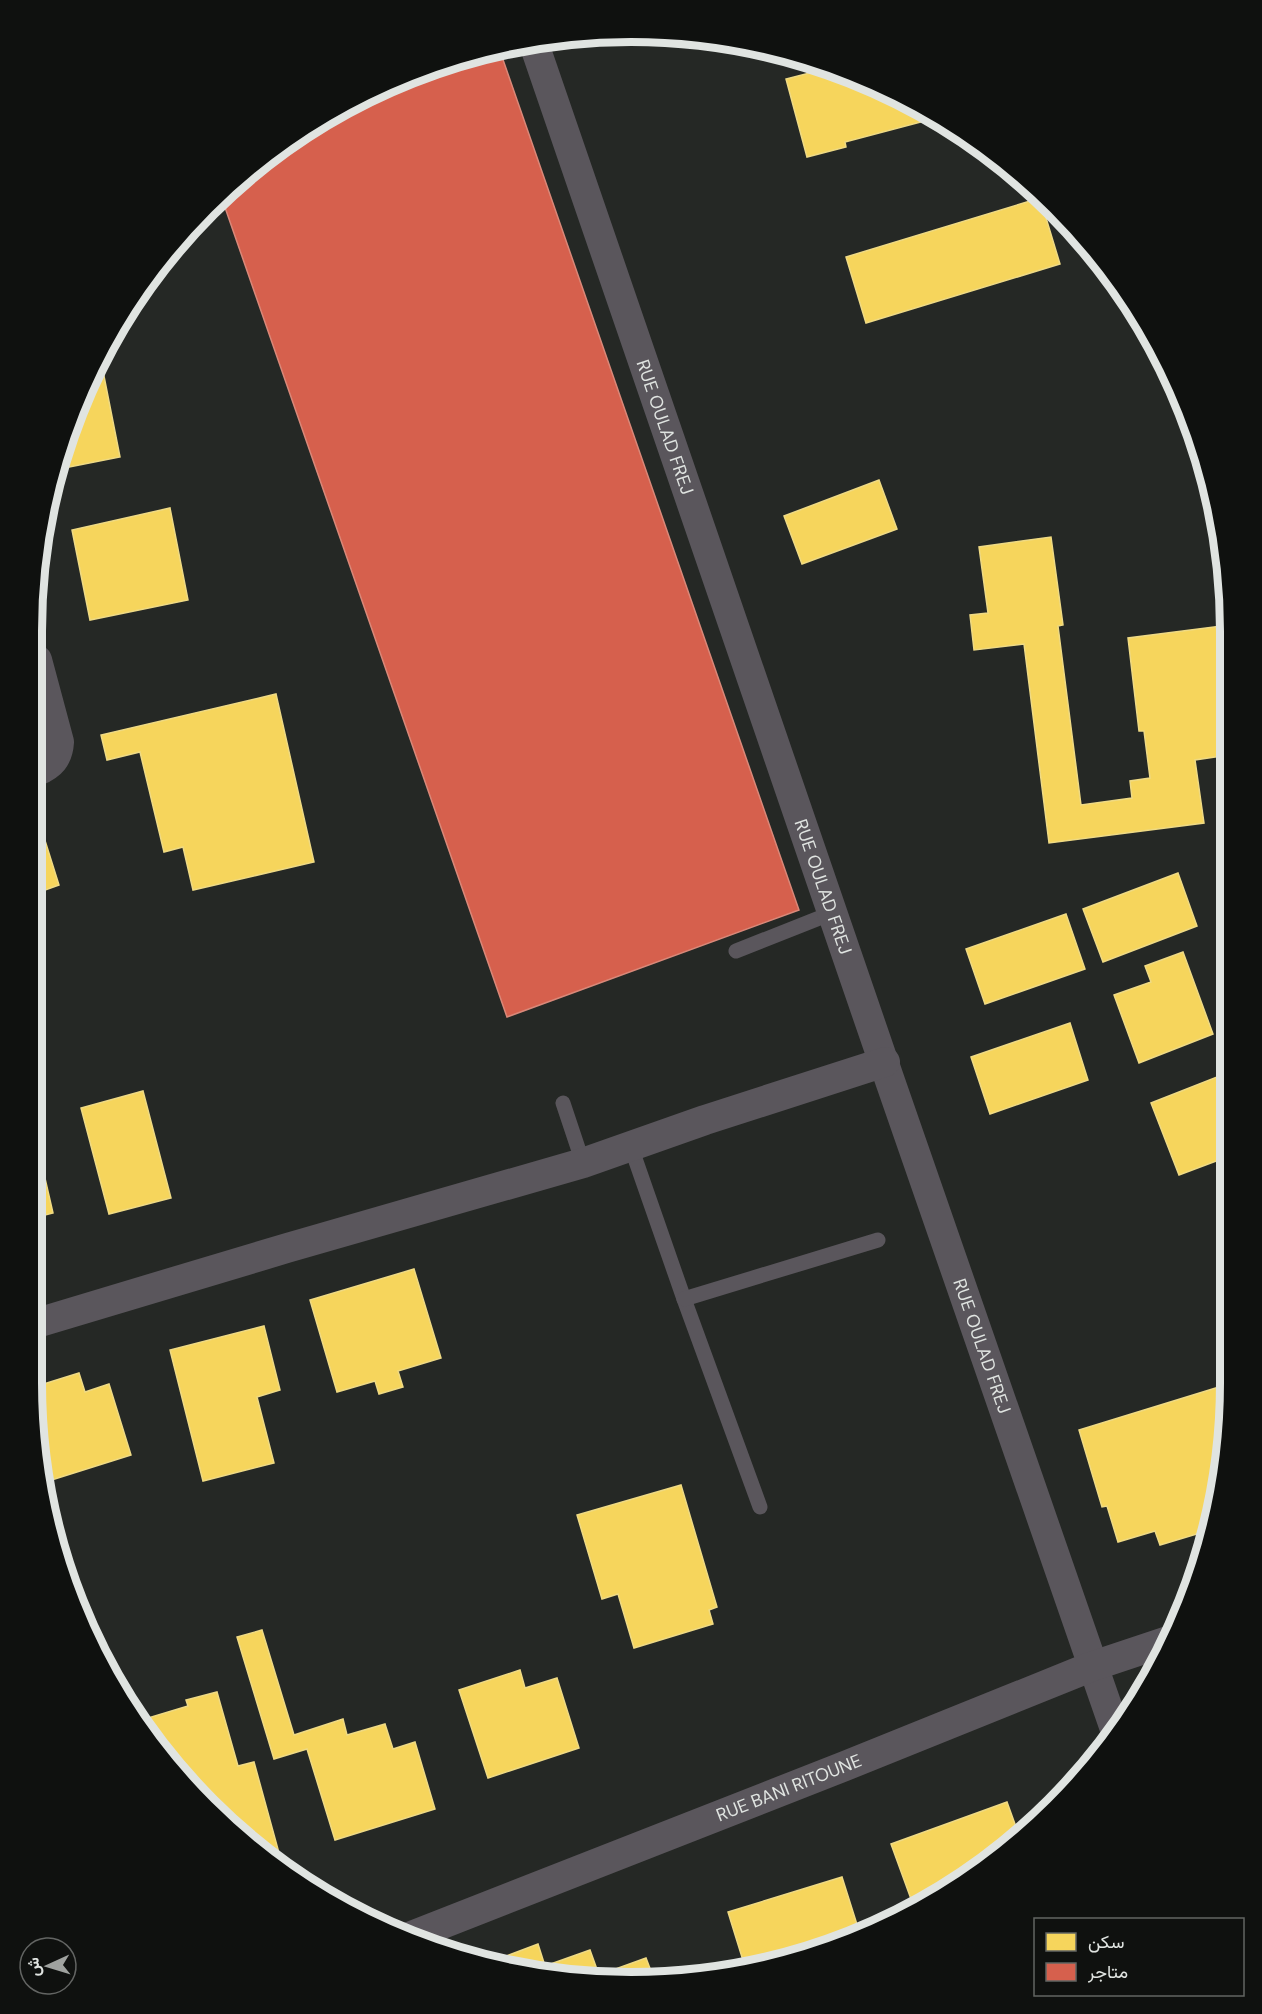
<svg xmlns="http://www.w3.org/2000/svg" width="1262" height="2014" font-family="'DM Sans',Vazirmatn,sans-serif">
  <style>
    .homes { fill: #f6d55c; stroke: #efda84; stroke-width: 1.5 }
    .shops { fill: #d6604d; stroke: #d98879; stroke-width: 1.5 }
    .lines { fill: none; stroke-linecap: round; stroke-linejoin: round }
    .lane { stroke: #5a565c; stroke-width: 15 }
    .street { stroke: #5a565c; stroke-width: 30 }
    .labels { text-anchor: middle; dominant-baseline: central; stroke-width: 6; stroke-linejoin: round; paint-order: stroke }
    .street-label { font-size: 18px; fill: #e0e4e1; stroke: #0f110f }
    .rim { fill: none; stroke: #e0e4e1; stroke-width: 8 }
  </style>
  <rect width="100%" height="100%" fill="#252825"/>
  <g class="homes">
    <path d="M829 68 896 93 936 118 845 142 846 147 807 157 786 79Z"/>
    <path d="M1040 198 1060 264 866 323 846 257Z"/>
    <path d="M101 361 120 457 59 469 77 401Z"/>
    <path d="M879 480 897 529 802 564 784 516Z"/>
    <path d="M170 508 188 600 90 620 72 530Z"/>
    <path d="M1051 537 1063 625 1058 626 1081 805 1132 798 1130 781 1150 778 1144 731H1139L1128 638 1229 625 1228 755 1195 760 1204 823 1049 843 1024 644 974 650 970 615 988 613 979 547Z"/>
    <path d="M276 694 314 862 193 890 183 847 164 852 140 752 107 760 101 735Z"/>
    <path d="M37 815 59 885 37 893Z"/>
    <path d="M1178 873 1197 926 1103 962 1083 909Z"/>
    <path d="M1066 914 1085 969 985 1004 966 949Z"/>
    <path d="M1183 952 1213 1034 1139 1063 1114 995 1151 982 1145 966Z"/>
    <path d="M1070 1023 1088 1080 990 1114 971 1057Z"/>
    <path d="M1227 1073V1157L1179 1175 1151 1103Z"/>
    <path d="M143 1091 171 1198 109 1214 81 1108Z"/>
    <path d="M44 1174 53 1213 37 1217V1176Z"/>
    <path d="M414 1269 441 1358 398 1371 403 1387 379 1394 375 1381 337 1392 310 1300Z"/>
    <path d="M264 1326 280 1390 257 1397 274 1463 203 1481 170 1350Z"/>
    <path d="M79 1373 85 1392 109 1384 131 1455 42 1483 37 1462V1386Z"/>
    <path d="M1219 1387 1226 1409 1225 1461 1207 1531 1160 1545 1155 1531 1118 1542 1107 1506 1102 1507 1079 1430Z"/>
    <path d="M681 1485 717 1607 709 1610 713 1624 634 1648 618 1594 602 1599 577 1515Z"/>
    <path d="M262 1630 294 1735 343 1719 347 1735 385 1724 393 1749 415 1742 435 1809 335 1840 307 1749 274 1759 237 1637Z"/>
    <path d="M520 1670 525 1688 557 1678 579 1748 488 1778 459 1690Z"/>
    <path d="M217 1692 238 1766 254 1762 279 1853 265 1858 207 1807 138 1723V1721L188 1706 186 1700Z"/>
    <path d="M1007 1802 1020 1838 964 1882 915 1910 891 1844Z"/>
    <path d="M842 1877 860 1934 786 1962 745 1967 728 1912Z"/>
    <path d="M538 1944 545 1966 590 1950 599 1975 646 1958 654 1979 631 1982 514 1971 505 1968 501 1958Z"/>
  </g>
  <path class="shops" d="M500 51 799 910 507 1017 221 196 236 180 314 124Z"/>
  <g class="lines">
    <g class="lane">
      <path d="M736 951 832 913"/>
      <path d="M563 1103 583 1163"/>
      <path d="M631 1147 684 1299 760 1507"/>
      <path d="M684 1299 878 1240"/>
    </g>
    <g class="street">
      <path id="s1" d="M533 41C725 605 920 1169 1116 1732"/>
      <path d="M37 660 59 742C58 758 51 765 37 771"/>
      <path d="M37 1323 287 1248 583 1163 705 1120 885 1062"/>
      <path id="s2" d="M409 1937 845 1766 1093 1666 1168 1641"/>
    </g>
  </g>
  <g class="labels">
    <g class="street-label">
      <text stroke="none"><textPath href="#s1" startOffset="408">RUE OULAD FREJ</textPath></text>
      <text stroke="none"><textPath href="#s1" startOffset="894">RUE OULAD FREJ</textPath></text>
      <text stroke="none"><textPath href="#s1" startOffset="1380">RUE OULAD FREJ</textPath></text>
      <text stroke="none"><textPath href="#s2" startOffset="408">RUE BANI RITOUNE</textPath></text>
    </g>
  </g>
  <path d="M0 0H1262V2014H0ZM631 42H631A589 589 0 0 1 1220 631V1383A589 589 0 0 1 631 1972H631A589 589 0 0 1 42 1383V631A589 589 0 0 1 631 42Z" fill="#0f110f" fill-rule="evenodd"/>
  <path class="rim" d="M631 42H631A589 589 0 0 1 1220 631V1383A589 589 0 0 1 631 1972H631A589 589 0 0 1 42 1383V631A589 589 0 0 1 631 42Z"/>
  <rect x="1034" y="1918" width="210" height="78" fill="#0f110f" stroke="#636563" stroke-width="1.5"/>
  <rect x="1046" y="1933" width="30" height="18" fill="#f6d55c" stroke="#636563" stroke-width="1.5"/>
  <text x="1088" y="1948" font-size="18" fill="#e0e4e1">سكن</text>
  <rect x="1046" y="1963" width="30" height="18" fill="#d6604d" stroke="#636563" stroke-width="1.5"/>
  <text x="1088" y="1978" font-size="18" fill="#e0e4e1">متاجر</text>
  <g transform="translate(48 1966) rotate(266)"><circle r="28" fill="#0f110f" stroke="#636563" stroke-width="1.5"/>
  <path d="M0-4.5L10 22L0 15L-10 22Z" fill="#9fa29f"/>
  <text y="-9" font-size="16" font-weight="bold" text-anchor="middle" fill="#e0e4e1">ش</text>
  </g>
</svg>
